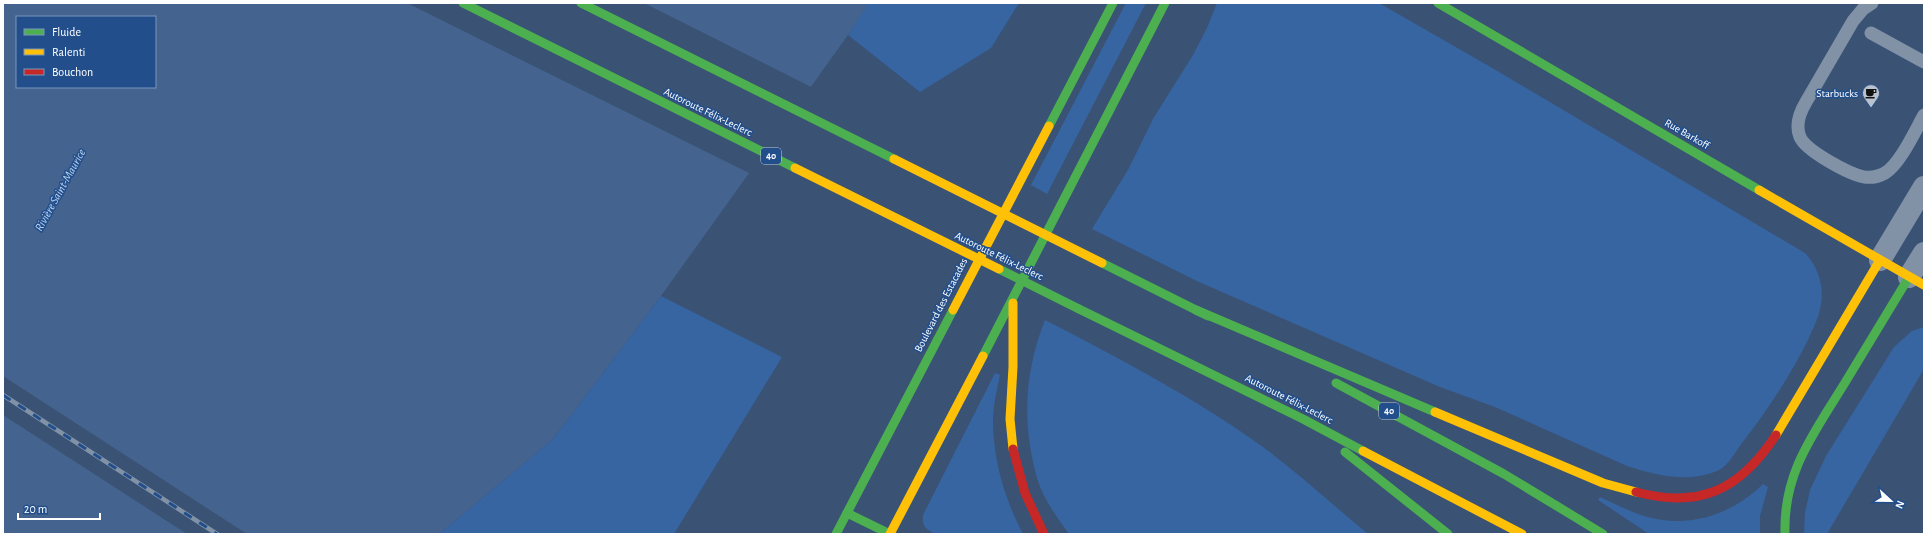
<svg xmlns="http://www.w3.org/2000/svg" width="1927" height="537" font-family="'Alegreya Sans',sans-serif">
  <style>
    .green { fill: #3765a2 }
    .water { fill: #44638e; fill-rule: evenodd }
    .pier { fill: #3a5274 }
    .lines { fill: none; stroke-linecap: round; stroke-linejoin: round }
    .lane { stroke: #8192a7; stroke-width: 13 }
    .street { stroke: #8192a7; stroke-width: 22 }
    .fast { stroke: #4caf50; stroke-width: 9 }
    .slow { stroke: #ffc107; stroke-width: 9 }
    .jam { stroke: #c62828; stroke-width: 9 }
    .rail-casing { stroke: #8192a7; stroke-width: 4.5 }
    .rail { stroke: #224f8c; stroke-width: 3; stroke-dasharray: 9; stroke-linecap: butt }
    .fast-bridge { stroke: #4caf50; stroke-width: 9 }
    .slow-bridge { stroke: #ffc107; stroke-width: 9 }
    .labels { text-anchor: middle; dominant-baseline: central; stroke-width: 3; stroke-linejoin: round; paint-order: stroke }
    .shield { fill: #224f8c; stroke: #bdcadc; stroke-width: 1 }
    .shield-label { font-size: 10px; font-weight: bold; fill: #fff }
    .poi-label { font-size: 11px; fill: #fff; stroke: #224f8c; text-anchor: end }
    .street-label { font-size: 11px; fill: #fff; stroke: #224f8c }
    .water-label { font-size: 12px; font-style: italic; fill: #bbd4f2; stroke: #224f8c }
  </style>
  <rect width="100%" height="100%" fill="#3a5274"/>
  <g class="green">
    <path d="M868 3H1019L991 48 920 92 848 35Z"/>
    <path d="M1126 3H1146L1047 194 1031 185Z"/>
    <path d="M1217 3H1379L1494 69 1805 253C1819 268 1825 288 1820 309 1818 320 1812 330 1808 340 1790 376 1767 411 1742 443 1736 451 1728 466 1719 470 1690 484 1655 475 1627 466L1495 407 1440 387 1199 282 1092 229 1129 168 1153 119 1193 55 1207 28Z"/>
    <path d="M661 296 782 357 674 534H439L553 439Z"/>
    <path d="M1045 320C1119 358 1195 398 1263 447 1299 474 1333 505 1368 534H1069C1057 517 1043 499 1037 478 1022 424 1024 373 1045 320Z"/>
    <path d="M1924 327V369L1827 534H1804L1805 513 1810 490 1826 456 1894 347 1912 331Z"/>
    <path d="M995 373 1000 375C997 390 993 405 993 421 993 460 1005 500 1023 534H935C925 529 922 526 923 515Z"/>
    <path d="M1763 484 1768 487 1760 516V534H1649L1598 500 1600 497C1618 505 1637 516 1657 519 1696 527 1736 511 1763 484Z"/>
  </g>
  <path class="water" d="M3 3H869L848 35 661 296 553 439 439 534H3ZM17 17H155V87H17Z"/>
  <g class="pier">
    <path d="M407 3H644L813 88 751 174Z"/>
    <path d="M3 376 247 534H187L3 415Z"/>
  </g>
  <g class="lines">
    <g class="lane">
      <path d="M1872 3 1863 9 1853 21 1806 102C1800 112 1795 125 1800 137 1806 151 1849 174 1864 177 1871 178 1878 177 1885 173 1900 164 1915 131 1924 115"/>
      <path d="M1871 33 1924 62"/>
    </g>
    <g class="street">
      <path d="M1880 260 1924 187"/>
      <path d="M1909 277 1924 253"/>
    </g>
    <g class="fast">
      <path d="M1438 3 1759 190"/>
      <path d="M1049 126 1113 3"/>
      <path d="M1102 263 1208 316"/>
      <path d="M1079 309 1303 419 1363 451"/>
      <path d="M1196 310 1435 412"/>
      <path d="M983 356 1165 3"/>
      <path d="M1336 383 1504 474 1603 534"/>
      <path d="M1345 452 1448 534"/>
      <path d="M847 513 890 534"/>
      <path d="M836 534 953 310"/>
      <path d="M1785 534C1783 471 1815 432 1846 381 1867 346 1888 312 1909 277"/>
    </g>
    <g class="slow">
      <path d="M1759 190 1924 285"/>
      <path d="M953 310 1049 126"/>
      <path d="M1435 412 1603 483 1636 492"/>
      <path d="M1776 435 1880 260"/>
      <path d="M1013 449 1010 419 1013 367V303"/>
      <path d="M1363 451 1522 534"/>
      <path d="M890 534 983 356"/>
    </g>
    <g class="jam">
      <path d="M1013 449 1025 493 1044 534"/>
      <path d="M1636 492C1700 509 1740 490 1776 435"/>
    </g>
    <g class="rail-casing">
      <path id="rail" d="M3 395 217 534"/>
    </g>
    <use href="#rail" class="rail"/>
    <g class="fast-bridge">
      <path d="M463 3 795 168"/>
      <path d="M581 3 894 159"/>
      <path d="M999 269 1079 309"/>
    </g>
    <g class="slow-bridge">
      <path d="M894 159 1102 263"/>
      <path d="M795 168 999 269"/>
    </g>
  </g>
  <defs>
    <g id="cafe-pin" transform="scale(0.9)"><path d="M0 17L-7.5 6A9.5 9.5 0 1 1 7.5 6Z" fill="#bac2ce" stroke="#224f8c"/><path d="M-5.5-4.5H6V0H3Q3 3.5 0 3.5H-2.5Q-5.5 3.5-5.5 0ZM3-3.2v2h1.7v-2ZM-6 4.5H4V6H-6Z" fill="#111"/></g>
  </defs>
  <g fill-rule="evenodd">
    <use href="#cafe-pin" x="1871" y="93"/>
  </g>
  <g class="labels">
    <g class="shield">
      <rect x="761" y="148" width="20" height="16" rx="3"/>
      <rect x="1379" y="403" width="20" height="16" rx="3"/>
    </g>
    <g class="shield-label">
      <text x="771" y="156">40</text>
      <text x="1389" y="411">40</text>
    </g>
    <g class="poi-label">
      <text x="1858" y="93">Starbucks</text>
    </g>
    <g class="street-label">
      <text transform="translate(708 112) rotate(26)">Autoroute Félix-Leclerc</text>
      <text transform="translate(1687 134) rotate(30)">Rue Barkoff</text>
      <text transform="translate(999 256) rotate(26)">Autoroute Félix-Leclerc</text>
      <text transform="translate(941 305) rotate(-63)">Boulevard des Estacades</text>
      <text transform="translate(1289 399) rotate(27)">Autoroute Félix-Leclerc</text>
    </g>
    <g class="water-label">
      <text transform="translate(60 190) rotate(-61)">Rivière Saint-Maurice</text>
    </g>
  </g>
  <rect width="1927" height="537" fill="none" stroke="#ffffff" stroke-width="8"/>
  <rect x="16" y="16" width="140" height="72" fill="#224f8c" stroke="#7a95ba"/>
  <rect x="24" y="29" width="20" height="6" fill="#4caf50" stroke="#7a95ba"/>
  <text x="52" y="36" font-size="12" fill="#ffffff">Fluide</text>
  <rect x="24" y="49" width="20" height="6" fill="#ffc107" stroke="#7a95ba"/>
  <text x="52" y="56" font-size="12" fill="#ffffff">Ralenti</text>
  <rect x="24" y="69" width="20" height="6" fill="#c62828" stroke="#7a95ba"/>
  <text x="52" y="76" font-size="12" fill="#ffffff">Bouchon</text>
  <g transform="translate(1891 501) rotate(112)" stroke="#224f8c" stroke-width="3" paint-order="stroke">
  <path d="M0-3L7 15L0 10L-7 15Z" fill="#ffffff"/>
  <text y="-6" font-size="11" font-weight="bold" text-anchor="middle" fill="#ffffff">N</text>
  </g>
  <path d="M18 513v6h82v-6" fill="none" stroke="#ffffff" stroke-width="2"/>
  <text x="24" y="513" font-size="12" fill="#ffffff" stroke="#224f8c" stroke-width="3" paint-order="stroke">20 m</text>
</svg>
